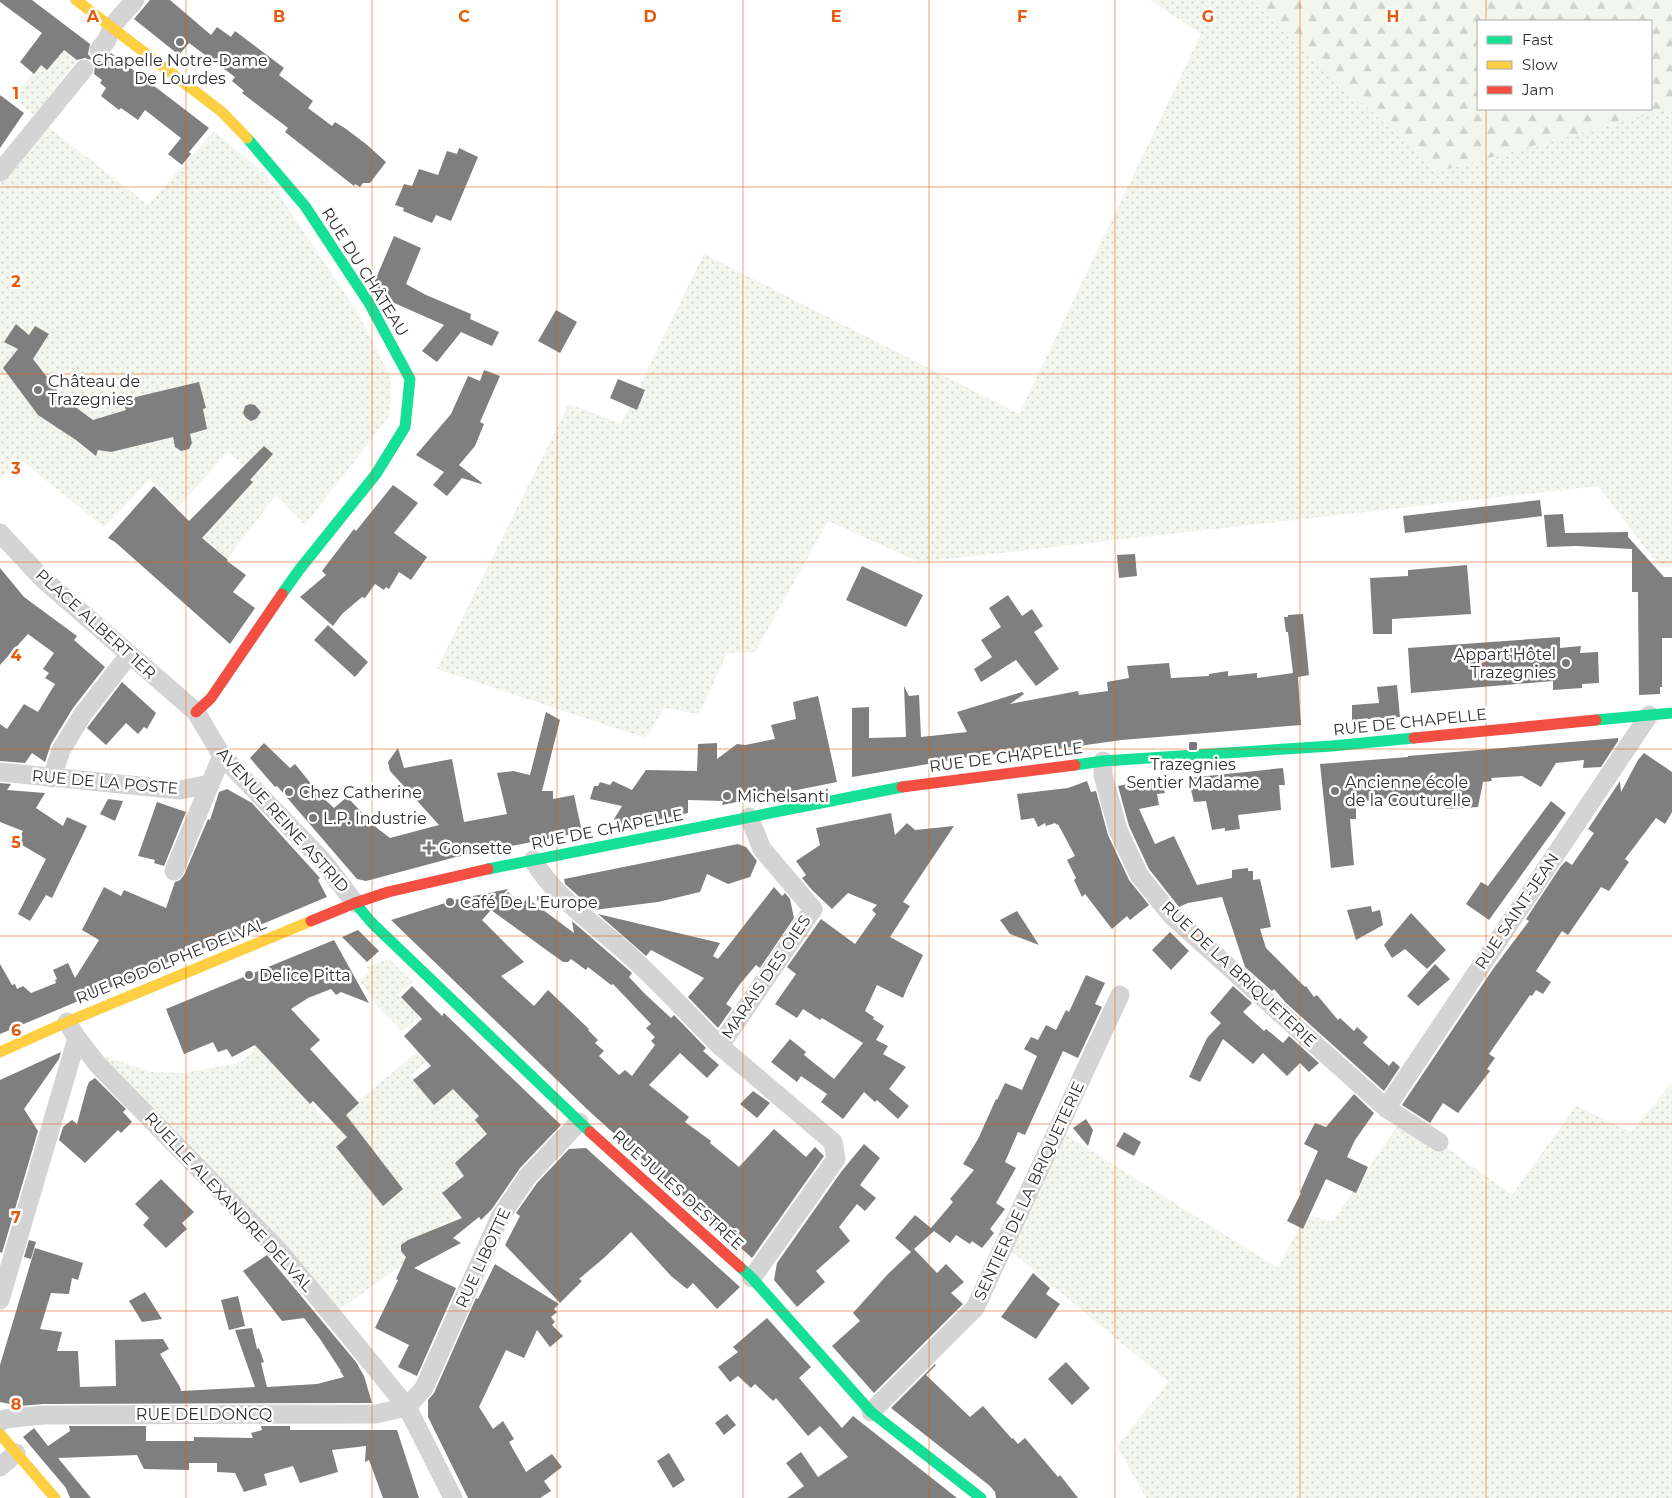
<svg xmlns="http://www.w3.org/2000/svg" width="1672" height="1498" font-family="Montserrat,sans-serif">
  <style>
    .green { fill: url(#green-dots) }
    .forest { fill: url(#forest-firs); fill-rule: evenodd }
    .building { fill: #7f7f7f; fill-rule: evenodd }
    .lines { fill: none; stroke-linecap: round; stroke-linejoin: round }
    .street { stroke: #d4d4d4; stroke-width: 19 }
    .fast { stroke: #16e098; stroke-width: 11 }
    .slow { stroke: #ffcf43; stroke-width: 11 }
    .jam { stroke: #f24e42; stroke-width: 11 }
    .grid { fill: none; stroke: #e8590c; stroke-width: 1; stroke-opacity: 0.55 }
    .poi-dot { fill: #787878; stroke: #fff; stroke-width: 2 }
    .labels { text-anchor: middle; dominant-baseline: central; stroke-width: 5; stroke-linejoin: round; paint-order: stroke }
    .poi-label { font-size: 16px; fill: #303030; stroke: #fff; text-anchor: start }
    .street-label { font-size: 16px; fill: #303030; stroke: #fff }
    .grid-label { font-size: 16px; text-anchor: middle; font-weight: bold; fill: #e8590c; stroke: #fff; stroke-width: 5; stroke-linejoin: round; paint-order: stroke }
  </style>
  <defs>
    <pattern id="green-dots" width="8" height="8" patternUnits="userSpaceOnUse" patternTransform="scale(1.25)"><rect width="8" height="8" fill="#f2f6ed"/><path d="M2 2h.1M6 6h.1" fill="none" stroke="#d0d3cc" stroke-width="1.8" stroke-linecap="round"/></pattern>
    <pattern id="forest-firs" width="22" height="20" patternUnits="userSpaceOnUse" patternTransform="scale(1.25)"><rect width="22" height="20" fill="#f2f6ed"/><path d="M5 1l3.5 6h-7zM16 11l3.5 6h-7z" fill="#d0d3cc"/></pattern>
  </defs>
  <rect width="100%" height="100%" fill="#fff"/>
  <g class="green">
    <path d="M1150 0H1251L1437 172 1672 108V567H1660L1598 486 919 562 828 521 755 652 727 653 699 714 664 708 646 738 437 669 569 404 621 424 704 254 1019 414 1201 34Z"/>
    <path d="M63 48 78 59 34 115 13 98 44 58Z"/>
    <path d="M47 126 148 205 214 131 265 174 356 310 391 378 390 415 305 525 276 495 223 564 197 540 255 474 228 452 178 507 150 479 104 527 21 460 0 479V184Z"/>
    <path d="M389 959 413 982 398 994 419 1017 402 1031 379 1008 359 979 370 973 367 967Z"/>
    <path d="M254 1042 330 1125 418 1051 438 1052 411 1075 417 1084 450 1085 492 1122 469 1205 448 1223 443 1222 409 1260 336 1312 100 1055 151 1072 183 1073 239 1063 253 1052Z"/>
    <path d="M1672 1083V1498H1146L1117 1446 1169 1382 1004 1246 1058 1130 1278 1268 1306 1215 1333 1221 1402 1119 1439 1142 1512 1195 1576 1106 1631 1132Z"/>
  </g>
  <path class="forest" d="M1251 0H1672V108L1437 172ZM1478 21H1651V109H1478Z"/>
  <g class="building">
    <path d="M0 0H32L90 44 88 54 92 59 98 61H103L111 53 209 128 189 152 191 154 182 165 168 154 181 138 145 110 138 120 121 108 119 110 101 96 106 88 100 83 102 80 94 74 95 65 91 60 85 58 77 60 64 50 47 70 41 65 34 74 20 62 42 33 0 2Z"/>
    <path d="M150 0H170L211 35 217 27 231 37 235 31 284 68 279 75 313 101 308 108 332 126 335 122 346 129 366 144 386 162 370 183H363L360 187 355 184 354 186 285 132 288 128 242 93 244 91 232 81 235 77 189 43 179 55 134 19Z"/>
    <path d="M0 95 24 113 0 148Z"/>
    <path d="M459 148 478 157 451 221 436 215 432 223 403 211 404 208 395 205 404 184 412 186 419 169 438 175 447 151 457 154Z"/>
    <path d="M394 236 421 248 406 284 426 295 471 314 470 319 499 332 492 346 461 332 437 362 422 351 444 325 383 298 381 295 383 292 378 289 374 283Z"/>
    <path d="M556 310 577 322 560 353 538 341Z"/>
    <path d="M16 324 29 335 35 326 49 334 33 359 63 398 93 420 126 410 123 400 199 382 206 408 203 409 207 429 190 434 192 443 189 449 181 451 175 447 173 437 111 452 98 450 96 456 76 440 38 415 3 368 18 349 4 342Z"/>
    <path d="M484 370 500 376 480 422 484 424 475 446 459 465 482 483 481 484 462 478 447 496 433 485 444 472 416 455 451 414 468 376 480 381Z"/>
    <path d="M618 379 645 390 637 410 610 398Z"/>
    <path d="M250 404 255 405 261 412 256 419 251 421 246 418 243 413 245 406Z"/>
    <path d="M264 446 273 454 250 480 253 482 202 538 228 560 227 561 246 575 233 592 255 608 230 644 115 542 108 538 154 486 189 521Z"/>
    <path d="M393 485 418 503 394 533 427 557 411 580 399 572 389 589 386 587 384 590 375 584 365 598 362 597 342 614 333 626 300 597 326 575 322 571 354 529 356 531Z"/>
    <path d="M1540 500 1542 516 1405 533 1403 516Z"/>
    <path d="M1563 514 1565 533 1628 532V537L1664 577H1672V638H1662V687H1660V694L1639 695 1638 592H1632V549L1576 546 1547 547 1544 515Z"/>
    <path d="M1135 554 1137 576 1119 578 1117 555Z"/>
    <path d="M1467 565 1471 614 1392 619V634H1373L1370 578 1408 576V570Z"/>
    <path d="M862 566 923 595 906 627 846 600Z"/>
    <path d="M0 568 24 597 77 636 74 640 105 667 73 708 51 744 45 762 32 753 25 763 0 761V724L7 729 24 704 38 712 55 684 45 678 49 673 43 669 54 653 28 634 0 665Z"/>
    <path d="M1008 595 1022 616 1032 609 1043 626 1034 632 1059 669 1036 686 1016 660 981 682 974 669 992 657 981 640 1001 627 989 608Z"/>
    <path d="M1303 614 1309 675 1298 677 1301 725 1122 740 1064 748 969 757 852 777V708L869 707V738L906 737 904 686 909 696 919 695 921 737 967 732 957 712 1022 692 1024 694 1010 704 1078 691 1079 695 1108 691 1107 682 1129 678 1127 666 1169 663 1171 678 1209 676V674L1228 671V676L1257 673V678L1293 673 1288 632H1286L1284 617H1288V615Z"/>
    <path d="M328 625 368 662 355 677 314 640Z"/>
    <path d="M1560 637V648L1581 646 1580 653 1598 652 1599 683 1582 684V688L1553 690V681L1411 693 1408 648Z"/>
    <path d="M122 682 156 713 147 729 144 727 138 734 126 723 106 745 87 728Z"/>
    <path d="M1397 685 1400 717 1352 720V705L1379 703 1377 687Z"/>
    <path d="M818 696 837 782 722 805 723 801 688 800V813L625 827 614 819 622 806 590 799 594 786H598L600 782 610 785 613 781 632 790 646 770 697 771 698 744 717 743V759L737 744 745 745 775 739 771 725 796 719 793 702Z"/>
    <path d="M546 712 560 720 542 791H553V799L574 795 582 832 456 857 366 881 357 879 277 786 275 787 250 758 264 743 290 768 295 764 321 796 334 808 347 797 377 828 390 838 439 825 390 771 388 762 398 748 404 768 452 759 464 822 507 814 497 773 513 771 530 775Z"/>
    <path d="M1618 738V741L1601 767 1583 768 1584 760 1556 763 1541 787 1522 776 1491 778 1492 781 1483 782 1478 807 1446 809V805L1412 807 1411 804 1392 807 1391 798 1356 802V819H1350L1354 865 1331 868 1320 764 1408 757V756Z"/>
    <path d="M1644 753 1672 772V812L1665 824 1656 818 1625 859 1629 862 1609 891 1601 887 1568 935 1562 931 1536 971 1551 982 1543 994 1536 990 1532 996 1530 995 1489 1054 1495 1058 1487 1069 1490 1071 1458 1113 1443 1103 1430 1123 1402 1105 1493 969 1529 921 1526 919 1561 866 1566 861 1572 865 1594 833 1588 829 1620 781 1621 792 1638 760Z"/>
    <path d="M1283 768 1285 785H1279L1281 810 1238 815 1240 829 1225 831V828L1212 830 1206 801 1194 802 1188 778Z"/>
    <path d="M1160 777 1165 793 1157 794 1159 805 1139 809 1155 844 1174 836 1197 885 1232 878V870L1248 868V871H1253V880L1260 879 1271 927 1260 929 1266 948 1305 987 1306 986 1314 997 1317 995 1338 1020 1340 1018 1354 1031 1357 1027 1368 1037 1363 1043 1389 1066 1393 1061 1400 1067 1384 1091 1286 1003 1274 989 1272 991 1245 967 1222 897 1188 903 1179 907 1149 869 1129 826 1118 786Z"/>
    <path d="M1087 781 1091 792 1096 791 1108 835 1129 880 1149 905 1130 920 1127 916 1112 929 1085 894 1082 897 1074 880 1076 878 1067 860 1075 856 1058 824 1057 825 1055 823 1046 826 1045 823 1038 827 1034 818 1021 820 1017 794 1068 788Z"/>
    <path d="M0 783 11 784 7 790 45 793 36 808 63 826 67 817 87 826 52 898 46 895 30 921 18 914 46 859 17 842 23 831 0 822Z"/>
    <path d="M227 789 252 803 320 878 318 880 327 897 195 952 190 946 175 959 132 978 121 982 119 980 113 985 114 986 0 1034V964L12 985 15 984 17 989 23 986 31 993 56 983 55 980 57 979 53 970 68 963 75 978 99 940 82 930 104 887 121 896 124 890 166 908 175 882 180 880 184 875 208 819 210 820 219 792Z"/>
    <path d="M108 799 123 801 115 821 100 814Z"/>
    <path d="M1551 801 1566 813 1489 920 1466 904 1481 882 1488 886Z"/>
    <path d="M157 802 186 812 164 866 154 863 155 860 138 856Z"/>
    <path d="M891 813 895 835 907 823 915 830 954 826 903 902 910 906 890 937 923 955 907 988 903 998 877 985 865 1011 874 1017 873 1019 884 1026 876 1040 888 1046 883 1054 906 1067 889 1089 909 1106 898 1119 877 1100 875 1102 864 1092 843 1119 821 1102 827 1094 801 1076 797 1082 771 1062 790 1039 806 1052 804 1055 834 1079 863 1043 822 1018 820 1020 803 1009 797 1018 775 1004 796 974 787 967 821 919 855 944 876 914 872 910 877 905 848 893 832 909 812 890 802 878 806 875 796 861 820 845 816 828Z"/>
    <path d="M738 844 746 847 757 861 750 877 728 884 707 874 700 892 658 902 594 910 565 884 564 879Z"/>
    <path d="M774 887 782 896 785 893 790 899 794 918 760 968 756 965 740 984 726 1004 732 1008 718 1028 688 997 704 978 651 950 646 956 598 914 720 943 713 956 718 959Z"/>
    <path d="M508 889 502 896 503 897 508 892 522 905 527 898 574 933 572 921 632 973 629 977 645 994 671 1018 674 1015 706 1048 703 1051 719 1065 707 1078 680 1053 649 1085 689 1117 685 1122 711 1141 710 1143 739 1167 774 1129 806 1157 815 1147 824 1156 752 1258 589 1111 391 920 458 899ZM491 910 563 962H568L571 959 586 970 588 967 611 985 613 984 651 1024 646 1028 655 1037 651 1041 655 1045 632 1076 625 1070 619 1075 599 1056 604 1051 595 1043 598 1040 588 1030 589 1029 548 990 534 1006 501 976 524 962 482 920Z"/>
    <path d="M1371 906 1372 912 1380 910 1383 925 1356 940 1347 910Z"/>
    <path d="M1017 911 1039 945 1010 934 1000 920Z"/>
    <path d="M1411 913 1446 950 1427 969 1405 949 1392 958 1384 945Z"/>
    <path d="M358 930 379 951 367 962 342 937Z"/>
    <path d="M1170 932 1189 951 1171 970 1152 950Z"/>
    <path d="M334 940 369 1003 341 992 336 995 331 989 308 998 291 1009 320 1040 310 1049 359 1103 346 1115 403 1189 383 1206 336 1147 347 1137 313 1101 310 1104 255 1045 232 1057 227 1049 218 1052 213 1042 184 1054 166 1009Z"/>
    <path d="M1435 964 1450 979 1418 1006 1407 996Z"/>
    <path d="M1086 975 1105 983 1095 1004 1102 1007 1078 1058 1063 1051 1025 1135 1018 1132 1005 1162 1016 1168 996 1203 1005 1209 990 1229 994 1233 982 1248 972 1241 970 1244 956 1235 950 1243 934 1231 914 1249 937 1273 946 1264 964 1282 951 1293 963 1304 874 1393 832 1346 860 1321 853 1313 887 1275 911 1252 895 1238 915 1215 931 1228 953 1202 950 1199 974 1170 963 1164 978 1139 996 1099 997 1100 1005 1083 1022 1090 1037 1056 1024 1049 1031 1037 1038 1040 1046 1025 1056 1030 1066 1010 1069 1012Z"/>
    <path d="M412 986 442 1016 444 1013 561 1125 520 1168 492 1209 481 1220 479 1217 453 1238 461 1243 414 1268 456 1288 417 1376 398 1367 409 1345 375 1328 398 1280 396 1279 406 1257 401 1251V1245L408 1240 462 1218 442 1193 464 1176 455 1163 487 1134 475 1120 479 1116 453 1089 434 1105 413 1080 431 1066 404 1036 422 1019 401 997Z"/>
    <path d="M1233 986 1252 1003 1243 1012 1264 1031 1266 1029 1283 1043 1289 1036 1319 1063 1309 1072 1300 1063 1287 1076 1263 1053 1253 1064 1223 1039 1200 1082 1189 1077 1207 1038 1221 1023 1210 1013Z"/>
    <path d="M61 1052 59 1059 24 1109 38 1131 2 1253 0 1252V1080Z"/>
    <path d="M95 1078 126 1109 123 1112 132 1122 121 1133 118 1130 85 1163 59 1140 63 1127 72 1120 77 1124 87 1087 89 1082Z"/>
    <path d="M753 1091 770 1103 757 1118 740 1104Z"/>
    <path d="M1354 1094 1374 1113 1355 1140 1347 1157 1368 1167 1356 1193 1326 1179 1303 1229 1287 1221 1301 1193 1300 1192 1318 1151 1304 1144 1315 1123 1326 1127Z"/>
    <path d="M1086 1119 1093 1130 1088 1146 1073 1128Z"/>
    <path d="M1124 1132 1141 1142 1134 1156 1116 1146Z"/>
    <path d="M864 1144 880 1158 860 1185 876 1198 865 1211 857 1204 839 1227 850 1241 816 1271 825 1282 797 1307 774 1280 777 1263 841 1172Z"/>
    <path d="M586 1148 740 1287 717 1309 693 1283 687 1289 671 1276 631 1232 605 1257 579 1279 582 1281 560 1303 505 1245 520 1216 516 1213 537 1183 569 1149Z"/>
    <path d="M161 1179 194 1212 182 1223 187 1229 166 1248 143 1225 149 1218 135 1204Z"/>
    <path d="M29 1240 36 1242 31 1259 24 1257Z"/>
    <path d="M35 1248 83 1263 78 1280 72 1278 69 1294 51 1293 40 1329 62 1332 57 1351H78L80 1387 116 1386 115 1340 163 1339 169 1349 160 1354 180 1387 181 1391 255 1387 235 1330 252 1328 257 1349 259 1348 264 1362 261 1363 267 1387 317 1384 344 1377 340 1371H341L320 1339 304 1318 282 1321 243 1271 267 1255 356 1362 364 1376 372 1403 43 1404 20 1406 0 1402V1365Z"/>
    <path d="M495 1264 559 1304 554 1309 557 1312 551 1317 555 1322 552 1325 563 1336 550 1347 537 1330 524 1358 506 1350 479 1407 493 1429 503 1421 514 1439 509 1442 526 1472 552 1454 562 1467 544 1481 551 1491 540 1498H468L428 1417V1400L434 1393 476 1298 478 1299Z"/>
    <path d="M1033 1273 1050 1288 1046 1294 1060 1304 1036 1339 1001 1317Z"/>
    <path d="M145 1292 162 1319 142 1322 129 1301Z"/>
    <path d="M238 1296 245 1326 229 1330 221 1300Z"/>
    <path d="M767 1318 811 1367 799 1378 842 1428 853 1416 957 1498H787L804 1486 786 1463 801 1452 818 1477 848 1457 820 1426 808 1436 776 1398 773 1401 755 1384 751 1388 738 1376 730 1382 718 1367 738 1352 733 1347Z"/>
    <path d="M1066 1362 1090 1388 1072 1405 1048 1379Z"/>
    <path d="M935 1364 936 1365 926 1375 970 1417 983 1406 1012 1439 1013 1438 1018 1444 1025 1438 1058 1477 1060 1475 1078 1498H996L995 1492 990 1486 891 1408Z"/>
    <path d="M727 1414 736 1425 724 1435 715 1423Z"/>
    <path d="M69 1426H146V1441H194V1437L253 1438 251 1433 262 1430 261 1426H293H290V1430H397L419 1498H383L369 1460 365 1462 366 1446 332 1450 338 1472 300 1483 293 1466 264 1474 267 1485 244 1492 235 1473 217 1472V1463H189V1470L144 1469 137 1455 58 1458 91 1498H70L66 1488 23 1437 34 1428 48 1446 70 1431Z"/>
    <path d="M669 1453 685 1480 673 1488 657 1461Z"/>
  </g>
  <g class="lines">
    <g class="street">
      <path d="M99 50 107 40 112 26 135 0"/>
      <path d="M0 172 84 69"/>
      <path d="M0 533 43 579 196 712 222 756 323 861 355 903"/>
      <path d="M1103 761V775L1118 830 1139 875 1172 916 1386 1108 1439 1142"/>
      <path d="M0 772 180 790 210 784 222 756"/>
      <path d="M52 778 61 750 83 714 129 655"/>
      <path d="M533 860C557 900 594 923 628 954 660 983 689 1015 720 1046L813 909 762 849 749 817"/>
      <path d="M174 871 210 784"/>
      <path d="M67 1022 77 1038 98 1065 279 1251 328 1310 407 1407 453 1498"/>
      <path d="M720 1046 833 1142 836 1159 752 1278"/>
      <path d="M1386 1108 1649 715"/>
      <path d="M0 1300 77 1038"/>
      <path d="M407 1407 424 1388 500 1217 528 1176 579 1122"/>
      <path d="M871 1412 975 1308 1120 995"/>
      <path d="M0 1422 5 1419 43 1415 376 1414 407 1407"/>
      <path d="M0 1467 16 1453"/>
    </g>
    <g class="fast">
      <path d="M247 138 305 206 369 303 410 379 405 427 376 474 299 570 282 594"/>
      <path d="M1596 720 1672 713"/>
      <path d="M1075 765 1103 761 1332 746 1414 738"/>
      <path d="M488 869 902 787"/>
      <path d="M355 903 372 923 590 1132"/>
      <path d="M740 1267 752 1278 871 1412 981 1498"/>
    </g>
    <g class="slow">
      <path d="M76 0 222 112 247 138"/>
      <path d="M0 1052 67 1022 311 921"/>
      <path d="M0 1434 55 1498"/>
    </g>
    <g class="jam">
      <path d="M196 712 211 698 282 594"/>
      <path d="M1414 738 1596 720"/>
      <path d="M902 787 1075 765"/>
      <path d="M311 921 355 903 388 892 488 869"/>
      <path d="M590 1132 740 1267"/>
    </g>
  </g>
  <path class="grid" d="M186 0V1498M372 0V1498M557 0V1498M743 0V1498M929 0V1498M1115 0V1498M1300 0V1498M1486 0V21M1486 109V1498M0 187H1672M0 374H1672M0 562H1672M0 749H1672M0 936H1672M0 1124H1672M0 1311H1672"/>
  <g class="poi-dot">
    <circle cx="180" cy="42" r="5"/>
    <circle cx="38" cy="390" r="5"/>
    <circle cx="1566" cy="663" r="5"/>
    <rect x="1188" y="741" width="10" height="10" rx="2.5"/>
    <circle cx="1335" cy="791" r="5"/>
    <circle cx="289" cy="792" r="5"/>
    <circle cx="727" cy="796" r="5"/>
    <circle cx="313" cy="818" r="5"/>
    <path d="M426.5 840.5h5v5h5v5h-5v5h-5v-5h-5v-5h5z"/>
    <circle cx="450" cy="902" r="5"/>
    <circle cx="249" cy="975" r="5"/>
  </g>
  <g class="labels">
    <g class="poi-label">
      <text x="180" y="60" text-anchor="middle">Chapelle Notre-Dame<tspan x="180" dy="18">De Lourdes</tspan></text>
      <text x="48" y="381">Château de<tspan x="48" dy="18">Trazegnies</tspan></text>
      <text x="1556" y="654" text-anchor="end">Appart'Hôtel<tspan x="1556" dy="18">Trazegnies</tspan></text>
      <text x="1193" y="764" text-anchor="middle">Trazegnies<tspan x="1193" dy="18">Sentier Madame</tspan></text>
      <text x="1345" y="782">Ancienne école<tspan x="1345" dy="18">de la Couturelle</tspan></text>
      <text x="299" y="792">Chez Catherine</text>
      <text x="737" y="796">Michelsanti</text>
      <text x="323" y="818">L.P. Industrie</text>
      <text x="439" y="848">Gonsette</text>
      <text x="460" y="902">Café De L'Europe</text>
      <text x="259" y="975">Delice Pitta</text>
    </g>
    <g class="street-label">
      <text transform="translate(365 272) rotate(58)">RUE DU CHÂTEAU</text>
      <text transform="translate(96 624) rotate(42)">PLACE ALBERT 1ER</text>
      <text transform="translate(1410 722) rotate(-6)">RUE DE CHAPELLE</text>
      <text transform="translate(1006 757) rotate(-7)">RUE DE CHAPELLE</text>
      <text transform="translate(105 782) rotate(5)">RUE DE LA POSTE</text>
      <text transform="translate(283 820) rotate(48)">AVENUE REINE ASTRID</text>
      <text transform="translate(607 829) rotate(-11)">RUE DE CHAPELLE</text>
      <text transform="translate(1517 911) rotate(-56)">RUE SAINT-JEAN</text>
      <text transform="translate(171 961) rotate(-22)">RUE RODOLPHE DELVAL</text>
      <text transform="translate(1239 974) rotate(43)">RUE DE LA BRIQUETERIE</text>
      <text transform="translate(766 977) rotate(-56)">MARAIS DES OIES</text>
      <text transform="translate(678 1190) rotate(42)">RUE JULES DESTRÉE</text>
      <text transform="translate(1029 1191) rotate(-65)">SENTIER DE LA BRIQUETERIE</text>
      <text transform="translate(229 1202) rotate(47)">RUELLE ALEXANDRE DELVAL</text>
      <text transform="translate(483 1258) rotate(-65)">RUE LIBOTTE</text>
      <text x="204" y="1414">RUE DELDONCQ</text>
    </g>
  </g>
  <g class="grid-label">
    <text x="93" y="22">A</text>
    <text x="279" y="22">B</text>
    <text x="464" y="22">C</text>
    <text x="650" y="22">D</text>
    <text x="836" y="22">E</text>
    <text x="1022" y="22">F</text>
    <text x="1208" y="22">G</text>
    <text x="1393" y="22">H</text>
    <text x="16" y="99">1</text>
    <text x="16" y="287">2</text>
    <text x="16" y="474">3</text>
    <text x="16" y="661">4</text>
    <text x="16" y="848">5</text>
    <text x="16" y="1036">6</text>
    <text x="16" y="1223">7</text>
    <text x="16" y="1410">8</text>
  </g>
  <rect x="1477" y="20" width="175" height="90" fill="#ffffff" stroke="#acacac"/>
  <rect x="1487" y="36" width="25" height="8" fill="#16e098" stroke="#acacac"/>
  <text x="1522" y="45" font-size="15" fill="#303030">Fast</text>
  <rect x="1487" y="61" width="25" height="8" fill="#ffcf43" stroke="#acacac"/>
  <text x="1522" y="70" font-size="15" fill="#303030">Slow</text>
  <rect x="1487" y="86" width="25" height="8" fill="#f24e42" stroke="#acacac"/>
  <text x="1522" y="95" font-size="15" fill="#303030">Jam</text>
</svg>
